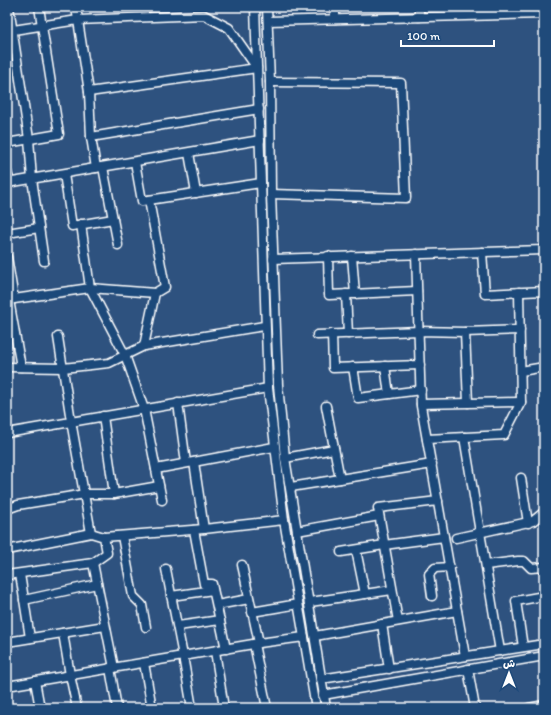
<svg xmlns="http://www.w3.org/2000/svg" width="551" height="715" font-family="Itim,'Playpen Sans Arabic',sans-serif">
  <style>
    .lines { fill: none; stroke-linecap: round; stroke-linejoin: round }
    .minor-casing { stroke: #fff; stroke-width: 11 }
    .minor { stroke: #1f4a7a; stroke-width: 8 }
  </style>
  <rect width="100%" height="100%" fill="#2e527f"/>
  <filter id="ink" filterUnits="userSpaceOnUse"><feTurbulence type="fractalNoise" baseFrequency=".025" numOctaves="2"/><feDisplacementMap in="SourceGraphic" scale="8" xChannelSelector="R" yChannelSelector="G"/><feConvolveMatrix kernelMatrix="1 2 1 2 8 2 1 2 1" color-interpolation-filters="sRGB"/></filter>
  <g filter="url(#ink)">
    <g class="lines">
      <g class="minor-casing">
        <g id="minor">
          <path d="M9 7 29 139 32 179 44 261"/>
          <path d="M76 7 89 92 91 137 96 168"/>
          <path d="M255 7 268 388 284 520 316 708"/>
          <path d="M267 7 270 82 271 194 278 385 285 458 326 708"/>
          <path d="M335 7V19"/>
          <path d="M419 7V17"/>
          <path d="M268 21 544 14"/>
          <path d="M7 31 78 20 204 15 229 28 257 68 89 92"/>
          <path d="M270 82 401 83 406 198 271 194"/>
          <path d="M91 137 259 109"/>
          <path d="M7 143 59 134 39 7"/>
          <path d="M189 153 196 193"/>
          <path d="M135 162 142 201 261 183"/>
          <path d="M103 167 118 245"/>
          <path d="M7 172 10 183"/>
          <path d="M64 174 72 226 113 219"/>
          <path d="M7 183 260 140"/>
          <path d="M81 224 90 288 125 355 144 409 162 500"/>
          <path d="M7 233 39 228"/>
          <path d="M482 252 485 294 544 291"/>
          <path d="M416 254 421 406 465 656"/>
          <path d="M328 256 329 295 417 291"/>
          <path d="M352 256 355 294"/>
          <path d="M7 257 14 299"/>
          <path d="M273 259 544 250"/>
          <path d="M346 294 348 334"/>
          <path d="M7 300 90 288 155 293 165 287 149 200"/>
          <path d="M9 300 21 367"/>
          <path d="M465 332 468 403"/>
          <path d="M332 334 333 368 420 365"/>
          <path d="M317 335 419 331 465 332 520 330"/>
          <path d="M144 346 155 293"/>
          <path d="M385 366 389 394"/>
          <path d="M7 367 63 368 109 363 144 346 264 326"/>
          <path d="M353 367 358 398 421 390"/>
          <path d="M521 371 544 367"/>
          <path d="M178 403 186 463"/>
          <path d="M421 404 521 402"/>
          <path d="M326 406 340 479"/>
          <path d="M103 416 114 494"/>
          <path d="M7 433 268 388"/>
          <path d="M464 437 500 651"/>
          <path d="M427 439 504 435 521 402 519 292"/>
          <path d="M285 458 334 449"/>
          <path d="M194 462 204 529"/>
          <path d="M156 469 274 447"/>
          <path d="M521 478 528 523"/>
          <path d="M291 487 432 464"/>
          <path d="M7 509 18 505 85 494H114L159 486"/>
          <path d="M194 530 204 584H212L226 649"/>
          <path d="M297 531 379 516"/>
          <path d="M122 536 133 596 142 605 146 627"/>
          <path d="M104 537 204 529 284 520"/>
          <path d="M456 538 533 521 544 512"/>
          <path d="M7 550 91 533"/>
          <path d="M356 550 365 594"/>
          <path d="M341 552 384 545 444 537"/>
          <path d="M93 563 114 668"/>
          <path d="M242 565 259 643"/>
          <path d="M486 565 518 561H524L531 568 544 567"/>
          <path d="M166 569 183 656 192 708"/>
          <path d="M20 574 30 638"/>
          <path d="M7 575 93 563 107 553 104 537 91 533 71 421 58 337"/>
          <path d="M171 596 213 590"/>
          <path d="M432 596 429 574 435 568 450 567"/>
          <path d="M24 600 97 584"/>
          <path d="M310 602 392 590"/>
          <path d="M217 605 249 599"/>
          <path d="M252 612 298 604"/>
          <path d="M398 621 378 508 438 501"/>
          <path d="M382 624 389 669"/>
          <path d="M178 626 220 620"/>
          <path d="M63 633 70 675 77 708"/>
          <path d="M315 636 457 611"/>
          <path d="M7 642 105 626"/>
          <path d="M254 644 267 708"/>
          <path d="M523 647 516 601 544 596"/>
          <path d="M215 651 224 708"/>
          <path d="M144 663 152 708"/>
          <path d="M110 668 117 708"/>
          <path d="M468 669 475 708"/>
          <path d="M321 679 544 644"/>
          <path d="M35 681 40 708"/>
          <path d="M7 686 259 643 304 637"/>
          <path d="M323 695 544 656"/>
          <path d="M529 708 544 705"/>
        </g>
      </g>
      <use href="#minor" class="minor"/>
    </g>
  </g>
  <rect width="551" height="715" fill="none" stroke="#1f4a7a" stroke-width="24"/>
  <rect x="12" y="12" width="527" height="691" fill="none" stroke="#fff" stroke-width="1.5" filter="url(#ink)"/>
  <g transform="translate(509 673)" stroke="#1f4a7a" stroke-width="3" paint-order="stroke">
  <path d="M0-3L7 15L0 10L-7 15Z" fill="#ffffff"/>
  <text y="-6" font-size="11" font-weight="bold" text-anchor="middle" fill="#ffffff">ش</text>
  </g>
  <path d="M401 40v6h93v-6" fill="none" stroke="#ffffff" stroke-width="2"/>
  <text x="407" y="40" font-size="12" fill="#ffffff" stroke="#1f4a7a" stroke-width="3" paint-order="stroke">100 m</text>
</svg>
